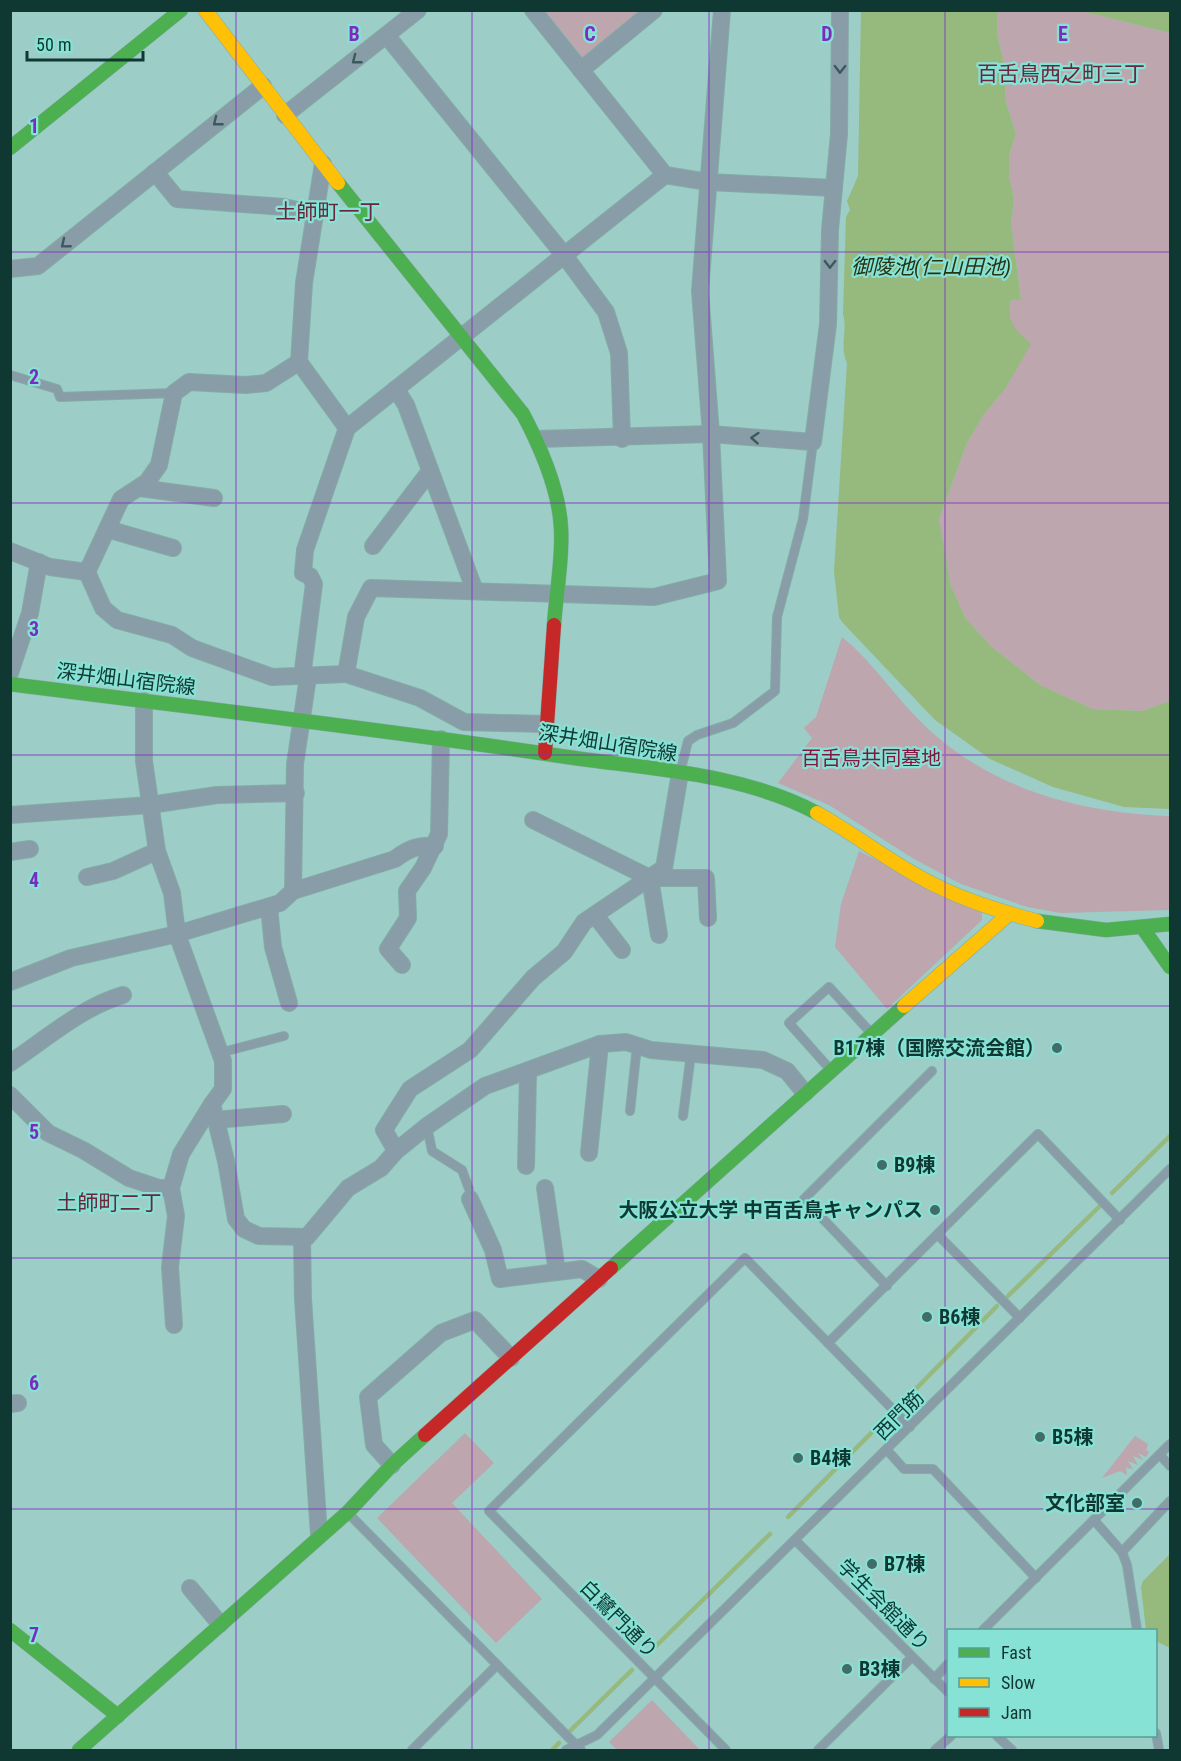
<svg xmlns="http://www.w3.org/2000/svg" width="1181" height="1761" font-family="'Roboto Condensed','Noto Sans JP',sans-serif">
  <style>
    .green { fill: #bda6ae }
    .water { fill: #96b97e }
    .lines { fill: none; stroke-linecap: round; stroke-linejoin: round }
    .stream { stroke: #96b97e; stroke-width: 4.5 }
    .lane-casing { stroke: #84aba6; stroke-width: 10 }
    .street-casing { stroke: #84aba6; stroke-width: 18 }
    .fast-casing { stroke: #84aba6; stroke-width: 15 }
    .slow-casing { stroke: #84aba6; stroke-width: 15 }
    .jam-casing { stroke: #84aba6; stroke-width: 15 }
    .lane { stroke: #889da8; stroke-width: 8 }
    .street { stroke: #889da8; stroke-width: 16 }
    .fast { stroke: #4caf50; stroke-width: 14 }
    .slow { stroke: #ffc107; stroke-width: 14 }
    .jam { stroke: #c62828; stroke-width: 14 }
    .oneway { stroke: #3a5b5c }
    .grid { fill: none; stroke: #7b2cbf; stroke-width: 1.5; stroke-opacity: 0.55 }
    .poi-dot { fill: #416c67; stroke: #87e2d6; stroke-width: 2 }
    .labels { text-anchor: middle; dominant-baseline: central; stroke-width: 4.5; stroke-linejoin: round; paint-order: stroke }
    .street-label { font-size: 20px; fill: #103833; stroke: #87e2d6 }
    .park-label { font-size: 20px; fill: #82163e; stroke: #87e2d6 }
    .poi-label { font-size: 20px; font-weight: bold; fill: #103833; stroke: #87e2d6; text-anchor: start }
    .neighbourhood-label { font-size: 21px; fill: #6b263b; stroke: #87e2d6 }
    .water-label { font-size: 21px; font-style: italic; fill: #283310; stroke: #87e2d6 }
    .grid-label { font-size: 20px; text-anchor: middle; font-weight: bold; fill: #7b2cbf; stroke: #87e2d6; stroke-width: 4.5; stroke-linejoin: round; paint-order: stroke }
  </style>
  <rect width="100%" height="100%" fill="#9ccdc7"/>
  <g class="green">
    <path d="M545 11H646L583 58Z"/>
    <path d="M997 11H1081L1170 33V701L1142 711 1093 709 1040 685 991 646 966 619 951 586 939 519 967 443 984 414 1005 389 1016 368 1015 330 1008 314 1011 300 1021 298 1011 224 1014 200 1009 175V155L1016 134 1006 102 1004 65 997 33Z"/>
    <path d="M842 637C873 662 895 697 923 724 990 789 1080 813 1170 816V910L1061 913 1027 907 961 884 914 859 829 805 778 783 812 738 804 728 816 717Z"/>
    <path d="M859 851 982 913V920L887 1009 835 947 841 904Z"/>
    <path d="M465 1433 494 1463 452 1503 542 1599 496 1643 377 1518Z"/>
    <path d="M1135 1436 1148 1444 1146 1450 1149 1452 1146 1457 1138 1453 1143 1460 1133 1456 1138 1465 1128 1461 1133 1469 1126 1468 1127 1475 1120 1471 1102 1478Z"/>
    <path d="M652 1700 699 1749 617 1750 609 1742Z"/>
  </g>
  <g class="water">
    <path d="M861 11H997V33L1004 65 1006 102 1016 134 1009 155V175L1014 200 1011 224 1021 299 1011 300C1006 321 1015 330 1031 344L1005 389 984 414 967 443 939 519 951 586 966 619 991 646 1040 685 1093 709 1142 711 1170 701V809L1124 807 1053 787 990 759 935 720 842 622 839 617 834 571 847 363C839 345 848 332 843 314L846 217 850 210 847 201 858 176Z"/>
    <path d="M1081 11H1170V33Z"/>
    <path d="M1170 1554V1648L1156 1641V1630H1146L1141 1587 1143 1581Z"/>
  </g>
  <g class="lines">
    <g class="stream">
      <path d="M1112 1193 1170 1136"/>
      <path d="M1008 1296 1102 1204"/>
      <path d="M900 1405 997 1306"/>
      <path d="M788 1517 889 1415"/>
      <path d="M655 1647 770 1534"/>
      <path d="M570 1731 632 1670"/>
      <path d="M552 1750 559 1743"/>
    </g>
    <g class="lane-casing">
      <g id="lane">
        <path d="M10 375 57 389 60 397 174 393"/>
        <path d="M680 773 688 741 697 735 733 723 775 691 777 617 803 519 813 442"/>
        <path d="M219 1053 284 1036"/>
        <path d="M829 1068 789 1023 829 987 872 1034"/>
        <path d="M630 1111 637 1046"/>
        <path d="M683 1116 691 1054"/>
        <path d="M427 1126 432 1151 462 1170 469 1189"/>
        <path d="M938 1235 1020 1318"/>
        <path d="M887 1286 804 1199 932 1071"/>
        <path d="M828 1343 1038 1134 1120 1220"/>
        <path d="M887 1450 904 1469H933L1036 1578"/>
        <path d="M1160 1455 1170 1466"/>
        <path d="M348 1513 581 1750"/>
        <path d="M1094 1520 1122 1552 1170 1501"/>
        <path d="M796 1541 948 1692"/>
        <path d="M1122 1552 1127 1565 1137 1630"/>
        <path d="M983 1630 1170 1444"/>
        <path d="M934 1679 948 1664"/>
        <path d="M1156 1733 1159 1750"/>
        <path d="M997 1736 1012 1750"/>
        <path d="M412 1750 497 1665"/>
        <path d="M566 1750 597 1735 1170 1169"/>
        <path d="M726 1750 489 1511 745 1258 910 1427"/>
        <path d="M818 1750 912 1657"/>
        <path d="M935 1750 951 1736"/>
      </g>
    </g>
    <g class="street-casing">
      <g id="street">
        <path d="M533 10 665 175 708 182 834 188"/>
        <path d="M387 36 564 255 606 312 619 353 622 439"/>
        <path d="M581 70 654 10"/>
        <path d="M285 115 418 10"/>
        <path d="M323 164 304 283 299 362 347 428"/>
        <path d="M155 172 177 199 284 207 314 214"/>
        <path d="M10 269 38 266 263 86"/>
        <path d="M299 362 266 383 246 385 189 382 174 393 159 465 147 482 121 499 87 572 103 608 117 620 172 635 192 648 272 677 346 674 356 617 371 588 654 597 718 581 711 434 700 291 722 10"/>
        <path d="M396 389 406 405 475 591"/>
        <path d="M537 439 711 434 813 442 828 324 830 230 839 134 840 10"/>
        <path d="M140 488 214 498"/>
        <path d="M107 529 173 548"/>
        <path d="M373 546 430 471"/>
        <path d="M10 551 50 567 87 572"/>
        <path d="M10 673 30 613 39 562"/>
        <path d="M346 674 420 698 464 722 545 724"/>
        <path d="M302 677 314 584 310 576 303 573 305 550 347 428 665 175"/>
        <path d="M144 701V761L157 851 172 893 177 934 223 1061V1089L212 1104 226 1161 236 1219 244 1229 259 1236 307 1237 348 1188 381 1168 396 1151 427 1126 485 1086 600 1044 626 1042 651 1050 763 1060 787 1071 805 1093"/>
        <path d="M10 815 150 805 217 795 296 793"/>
        <path d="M533 820 650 878H706L708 918"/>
        <path d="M10 852 30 849"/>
        <path d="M87 877 113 871 157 851"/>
        <path d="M650 878 659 935"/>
        <path d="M293 891 395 859C408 849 417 845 435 846"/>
        <path d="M269 907 273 947 289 1003"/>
        <path d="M595 915 622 950"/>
        <path d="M402 965 388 949 408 918 407 891 423 868 439 834 441 739"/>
        <path d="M10 982 71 958 177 934 280 903 293 891 295 764 308 677"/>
        <path d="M10 1063C46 1039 82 1007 123 995"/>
        <path d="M10 1095 48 1133 83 1150 129 1178 159 1188H171"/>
        <path d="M215 1120 283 1114"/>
        <path d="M396 1151 384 1130 410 1089 470 1050 533 978 564 952 584 922 664 868 680 773"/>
        <path d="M589 1153 600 1044"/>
        <path d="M526 1166 528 1072"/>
        <path d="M545 1188 557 1272"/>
        <path d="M470 1199 493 1250 500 1279 582 1269 599 1279"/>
        <path d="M302 1238 303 1299 319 1535"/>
        <path d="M174 1325 170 1267 176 1216 171 1188 181 1154 212 1104"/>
        <path d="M10 1404 18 1403"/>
        <path d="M392 1465 374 1445 368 1397 441 1333 475 1320 511 1358"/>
        <path d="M190 1588 220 1624"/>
      </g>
    </g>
    <g class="fast-casing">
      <g id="fast">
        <path d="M10 148 181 10"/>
        <path d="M338 183 523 414C541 448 559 489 561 528 563 559 556 593 554 625"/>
        <path d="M10 684C196 708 382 729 567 757 650 769 742 773 817 813"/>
        <path d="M1037 921 1106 930 1170 924"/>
        <path d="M1142 927 1170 967"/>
        <path d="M611 1268 904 1006"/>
        <path d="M10 1630 118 1716"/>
        <path d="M79 1750 348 1512 392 1465 425 1435"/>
      </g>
    </g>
    <g class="slow-casing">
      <g id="slow">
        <path d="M205 10 338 183"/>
        <path d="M817 813C851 832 882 856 916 875 954 897 995 910 1037 921"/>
        <path d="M904 1006 1009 914"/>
      </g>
    </g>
    <g class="jam-casing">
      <g id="jam">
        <path d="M545 753 554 625"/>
        <path d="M425 1435 611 1268"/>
      </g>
    </g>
    <use href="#lane" class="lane"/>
    <use href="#street" class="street"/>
    <use href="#fast" class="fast"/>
    <use href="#slow" class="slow"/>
    <use href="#jam" class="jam"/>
  </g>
  <defs><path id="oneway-chevron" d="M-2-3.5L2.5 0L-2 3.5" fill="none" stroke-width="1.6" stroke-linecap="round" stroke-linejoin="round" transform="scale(1.5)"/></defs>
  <g class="oneway">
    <use href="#oneway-chevron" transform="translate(356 60) rotate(142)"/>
    <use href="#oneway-chevron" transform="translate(840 69) rotate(91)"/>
    <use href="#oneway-chevron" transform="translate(217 122) rotate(142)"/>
    <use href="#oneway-chevron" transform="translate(65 244) rotate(141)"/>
    <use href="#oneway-chevron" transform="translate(830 264) rotate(91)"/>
    <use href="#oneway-chevron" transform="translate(755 438) rotate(-176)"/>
  </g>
  <path class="grid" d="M236 10V1750M472 10V1750M709 10V1750M945 10V1750M10 252H1170M10 503H1170M10 755H1170M10 1006H1170M10 1258H1170M10 1509H1170"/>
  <g class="poi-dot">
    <circle cx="1057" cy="1048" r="6"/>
    <circle cx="882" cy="1165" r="6"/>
    <circle cx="935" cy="1210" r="6"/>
    <circle cx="927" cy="1317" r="6"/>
    <circle cx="1040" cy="1437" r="6"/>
    <circle cx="798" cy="1458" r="6"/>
    <circle cx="1137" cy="1503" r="6"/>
    <circle cx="872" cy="1564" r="6"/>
    <circle cx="847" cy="1669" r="6"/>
  </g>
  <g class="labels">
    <g class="street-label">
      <text transform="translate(126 679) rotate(7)">深井畑山宿院線</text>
      <text transform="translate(608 743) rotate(9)">深井畑山宿院線</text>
      <text transform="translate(899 1415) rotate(-45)">西門筋</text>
      <text transform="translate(884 1605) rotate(45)">学生会館通り</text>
      <text transform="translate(619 1619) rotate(45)">白鷺門通り</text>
    </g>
    <g class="park-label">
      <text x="871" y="758">百舌鳥共同墓地</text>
    </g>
    <g class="poi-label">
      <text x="1045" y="1048" text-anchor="end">B17棟（国際交流会館）</text>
      <text x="894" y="1165">B9棟</text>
      <text x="923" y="1210" text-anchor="end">大阪公立大学 中百舌鳥キャンパス</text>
      <text x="939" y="1317">B6棟</text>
      <text x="1052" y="1437">B5棟</text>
      <text x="810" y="1458">B4棟</text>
      <text x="1125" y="1503" text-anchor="end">文化部室</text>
      <text x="884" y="1564">B7棟</text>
      <text x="859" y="1669">B3棟</text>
    </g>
    <g class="neighbourhood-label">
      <text x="1061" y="74">百舌鳥西之町三丁</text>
      <text x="328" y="212">土師町一丁</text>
      <text x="109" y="1203">土師町二丁</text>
    </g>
    <g class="water-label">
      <text x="931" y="267">御陵池(仁山田池)</text>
    </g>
  </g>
  <g class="grid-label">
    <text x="354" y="41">B</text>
    <text x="590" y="41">C</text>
    <text x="827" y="41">D</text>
    <text x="1063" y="41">E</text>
    <text x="34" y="133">1</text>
    <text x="34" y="384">2</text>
    <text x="34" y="636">3</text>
    <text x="34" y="887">4</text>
    <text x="34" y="1139">5</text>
    <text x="34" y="1390">6</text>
    <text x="34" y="1642">7</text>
  </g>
  <rect width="1181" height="1761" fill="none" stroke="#103833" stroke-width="24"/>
  <rect x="947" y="1629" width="210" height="108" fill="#87e2d6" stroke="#579e95" stroke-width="1.5"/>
  <rect x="959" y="1648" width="30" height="9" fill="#4caf50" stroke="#579e95" stroke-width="1.5"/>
  <text x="1001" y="1659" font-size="18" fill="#103833">Fast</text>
  <rect x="959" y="1678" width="30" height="9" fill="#ffc107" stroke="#579e95" stroke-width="1.5"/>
  <text x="1001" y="1689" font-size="18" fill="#103833">Slow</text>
  <rect x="959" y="1708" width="30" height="9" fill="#c62828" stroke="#579e95" stroke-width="1.5"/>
  <text x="1001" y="1719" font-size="18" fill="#103833">Jam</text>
  <path d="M27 51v9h116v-9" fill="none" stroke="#103833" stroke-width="3"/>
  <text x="36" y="51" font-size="18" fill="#103833" stroke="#87e2d6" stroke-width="4.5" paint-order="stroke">50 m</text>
</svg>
